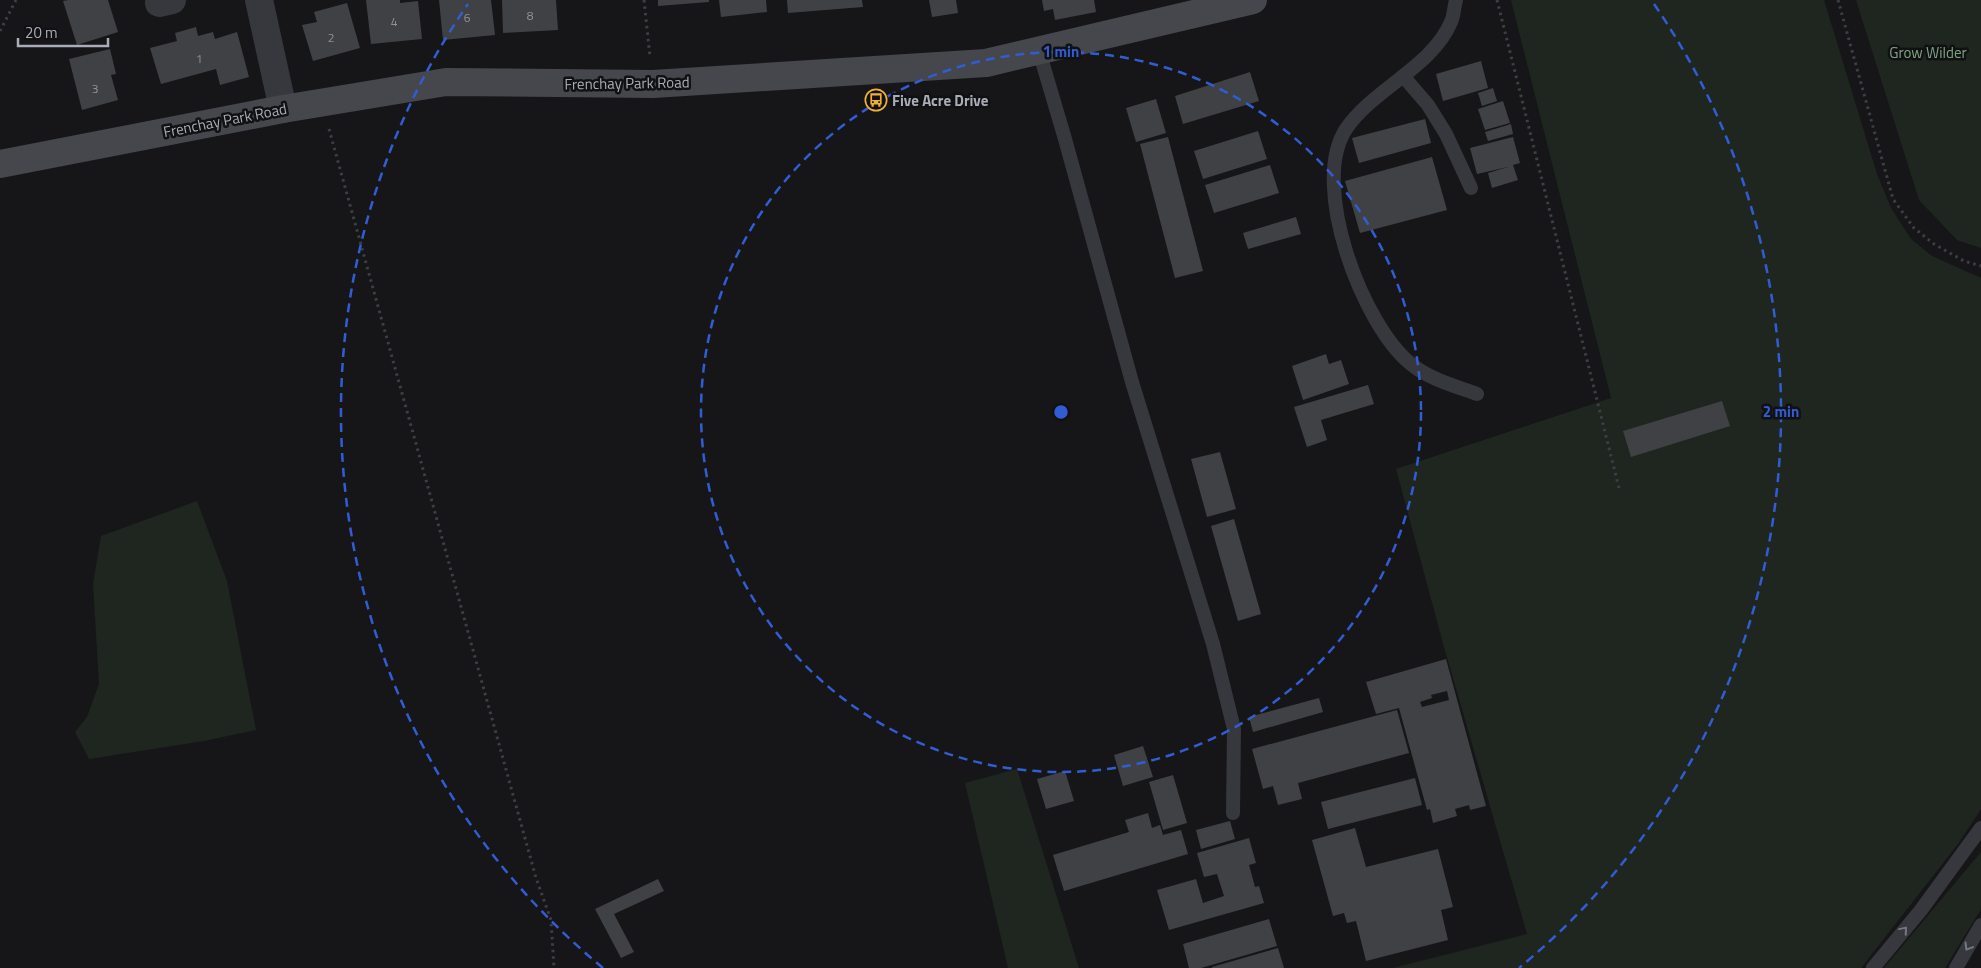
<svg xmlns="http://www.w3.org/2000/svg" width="1981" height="968" font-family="'Titillium Web',sans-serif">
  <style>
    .green { fill: #1e261f }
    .building { fill: #404145; fill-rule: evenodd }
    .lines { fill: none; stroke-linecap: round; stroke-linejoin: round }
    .path { stroke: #3d3f44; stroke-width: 3; stroke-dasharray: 2.5 4; stroke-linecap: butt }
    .lane { stroke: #37383d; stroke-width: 14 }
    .street { stroke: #37383d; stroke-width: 28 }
    .secondary { stroke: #45474d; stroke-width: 28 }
    .oneway { stroke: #757881 }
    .ring { fill: none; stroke: #325cd3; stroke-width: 2.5; stroke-dasharray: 9 6 }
    .labels { text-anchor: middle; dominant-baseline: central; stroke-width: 5; stroke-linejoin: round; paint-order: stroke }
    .number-label { font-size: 12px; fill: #8e929b }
    .park-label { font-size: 15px; fill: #7fa381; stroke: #111113 }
    .street-label { font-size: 15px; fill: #a8adb8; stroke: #111113 }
    .poi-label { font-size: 15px; font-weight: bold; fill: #a8adb8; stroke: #111113; text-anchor: start }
    .centre { fill: #325cd3; stroke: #111113; stroke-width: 2.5 }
    .ring-label { font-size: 15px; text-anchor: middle; font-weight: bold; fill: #325cd3; stroke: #111113; stroke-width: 5; stroke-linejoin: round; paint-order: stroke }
  </style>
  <rect width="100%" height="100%" fill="#161618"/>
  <g class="green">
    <path d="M1511 0H1824L1877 174 1891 208 1911 239 1932 256 1981 278V809L1958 844 1861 968H1393L1527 934 1444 647 1396 469 1611 398Z"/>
    <path d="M1856 0H1981V248L1957 240 1919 200Z"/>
    <path d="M197 501 227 581 256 730 204 741 89 759 75 732 87 717 99 684 93 584 101 536Z"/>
    <path d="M1017 769 1079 968H1008L965 783Z"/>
    <path d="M1981 852V909L1945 968H1884Z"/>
  </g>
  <g class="building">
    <path d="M68 0H108L118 32 77 45 63 1Z"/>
    <path d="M366 0H400V3L418 1 422 39 371 44Z"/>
    <path d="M439 0H491L495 35 443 40Z"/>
    <path d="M502 0H556L558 30 503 33Z"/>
    <path d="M658 0H709V2L658 6Z"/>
    <path d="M719 0H766L767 12 721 17Z"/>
    <path d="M787 0H862L863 7 788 13Z"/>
    <path d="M929 0H956L958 13 932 17Z"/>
    <path d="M1042 0H1094L1096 12 1055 20 1053 9 1044 11Z"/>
    <path d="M347 3 360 48 313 61 302 25 317 22 314 12Z"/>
    <path d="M196 27 198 36 213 32 215 39 237 32 249 77 220 85 216 69 161 84 150 48 177 41 175 33Z"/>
    <path d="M110 49 116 74 111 75 118 100 82 110 69 59Z"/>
    <path d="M1481 61 1488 88 1443 101 1436 74Z"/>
    <path d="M1250 72 1259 101 1183 124 1175 96Z"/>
    <path d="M1493 88 1497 101 1482 106 1478 93Z"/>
    <path d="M1156 99 1166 133 1136 142 1126 108Z"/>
    <path d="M1503 101 1510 123 1485 130 1478 109Z"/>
    <path d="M1425 119 1431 143 1359 163 1352 138Z"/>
    <path d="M1511 124 1513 134 1488 141 1485 132Z"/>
    <path d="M1258 131 1267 159 1203 179 1194 151Z"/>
    <path d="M1168 137 1203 271 1175 278 1140 144Z"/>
    <path d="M1513 137 1520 163 1513 165 1518 180 1492 188 1488 173 1508 167 1477 174 1470 148Z"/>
    <path d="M1432 157 1447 210 1360 233 1345 181Z"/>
    <path d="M1270 165 1279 193 1214 213 1205 185Z"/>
    <path d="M1296 217 1301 234 1248 249 1243 233Z"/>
    <path d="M1326 354 1329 364 1341 360 1349 384 1303 400 1292 366Z"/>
    <path d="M1368 385 1374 404 1321 420 1327 440 1307 447 1294 407Z"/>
    <path d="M1722 401 1730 426 1631 457 1623 431Z"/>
    <path d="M1220 452 1236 509 1207 517 1191 459Z"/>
    <path d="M1234 519 1261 614 1238 621 1211 526Z"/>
    <path d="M1446 659 1486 806 1470 810 1469 805 1455 809 1457 816 1433 823 1430 809 1427 810 1399 708 1376 714 1366 682ZM1447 691 1449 700 1422 707 1420 702 1432 698 1431 695Z"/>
    <path d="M1319 698 1323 712 1253 732 1249 717Z"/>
    <path d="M1397 710 1409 753 1298 783 1302 799 1278 805 1273 786 1263 789 1252 749Z"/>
    <path d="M1143 746 1153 777 1123 786 1114 755Z"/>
    <path d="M1065 771 1074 801 1046 809 1037 779Z"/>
    <path d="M1173 775 1187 823 1163 830 1149 782Z"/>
    <path d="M1415 778 1422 805 1328 829 1321 802Z"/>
    <path d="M1148 813 1152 828 1160 825 1163 835 1181 830 1188 854 1064 891 1053 855 1129 832 1125 820Z"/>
    <path d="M1230 821 1235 839 1201 849 1196 830Z"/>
    <path d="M1355 828 1366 867 1438 849 1453 907 1441 910 1448 940 1366 961 1356 921 1347 923 1344 913 1333 916 1312 840Z"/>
    <path d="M1249 838 1256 863 1249 865 1255 887 1259 886 1264 903 1169 930 1157 890 1196 879 1203 903 1224 896 1217 874 1204 877 1197 853Z"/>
    <path d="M658 879 664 891 614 914 634 952 621 958 595 909Z"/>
    <path d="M1269 919 1277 946 1201 968H1189L1183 944Z"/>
    <path d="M1278 948 1284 968H1212V967Z"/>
  </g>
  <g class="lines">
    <g class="path">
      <path d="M644 0 650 57"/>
      <path d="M1497 0 1620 492"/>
      <path d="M1838 0 1893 199 1914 228 1934 244 1964 261 1981 266"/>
      <path d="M0 31 16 0"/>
      <path d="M329 129 536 878 551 920 554 968"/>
    </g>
    <g class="lane">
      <path d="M1456 0C1454 7 1454 16 1451 22 1432 67 1373 89 1346 129 1309 185 1363 326 1411 364 1429 379 1455 386 1477 394"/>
      <path d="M1039 51 1065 139 1132 382 1213 644 1234 729 1233 813"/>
      <path d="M1403 76 1428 105 1446 134 1471 188"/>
      <path d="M1873 968 1921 910 1981 828"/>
      <path d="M1956 968 1981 925"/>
    </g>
    <g class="street">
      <path d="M259 0 283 109"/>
      <path d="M159 3 172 0"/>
    </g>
    <path class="secondary" d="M0 164 283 109 446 82 653 84 986 63 1253 0"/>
  </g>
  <defs><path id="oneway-chevron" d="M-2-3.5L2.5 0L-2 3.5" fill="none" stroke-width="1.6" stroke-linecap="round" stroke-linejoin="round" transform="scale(1.25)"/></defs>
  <g class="oneway">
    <use href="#oneway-chevron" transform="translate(1904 930) rotate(-50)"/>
    <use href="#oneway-chevron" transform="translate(1968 947) rotate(121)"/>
  </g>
  <g class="ring">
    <circle cx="1061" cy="412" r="360"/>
    <path d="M603 968A720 720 0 0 1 468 4M1654 4A720 720 0 0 1 1519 968"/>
  </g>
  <defs>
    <g id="bus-ring" transform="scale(1.125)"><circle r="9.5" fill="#111113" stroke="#f2b134" stroke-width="1.5"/><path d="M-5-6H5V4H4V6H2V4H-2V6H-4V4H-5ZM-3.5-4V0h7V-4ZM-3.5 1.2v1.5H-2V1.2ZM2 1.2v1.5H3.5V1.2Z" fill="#f2b134"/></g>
  </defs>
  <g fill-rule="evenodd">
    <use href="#bus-ring" x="876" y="100"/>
  </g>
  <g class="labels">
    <g class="number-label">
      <text x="530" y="15">8</text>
      <text x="467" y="17">6</text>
      <text x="394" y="21">4</text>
      <text x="331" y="37">2</text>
      <text x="199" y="58">1</text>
      <text x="95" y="88">3</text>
    </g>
    <g class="park-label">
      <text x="1928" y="52">Grow Wilder</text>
    </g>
    <g class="street-label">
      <text transform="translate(627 83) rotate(-1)">Frenchay Park Road</text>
      <text transform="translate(225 120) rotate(-11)">Frenchay Park Road</text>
    </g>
    <g class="poi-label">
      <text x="892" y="100">Five Acre Drive</text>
    </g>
  </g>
  <circle cx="1061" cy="412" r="8" class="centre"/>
  <g class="ring-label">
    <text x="1061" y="57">1 min</text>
    <text x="1781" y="417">2 min</text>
  </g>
  <path d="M18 38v8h90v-8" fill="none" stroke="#a8adb8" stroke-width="2.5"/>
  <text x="25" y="38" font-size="15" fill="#a8adb8" stroke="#111113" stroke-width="4" paint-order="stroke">20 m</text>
</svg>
